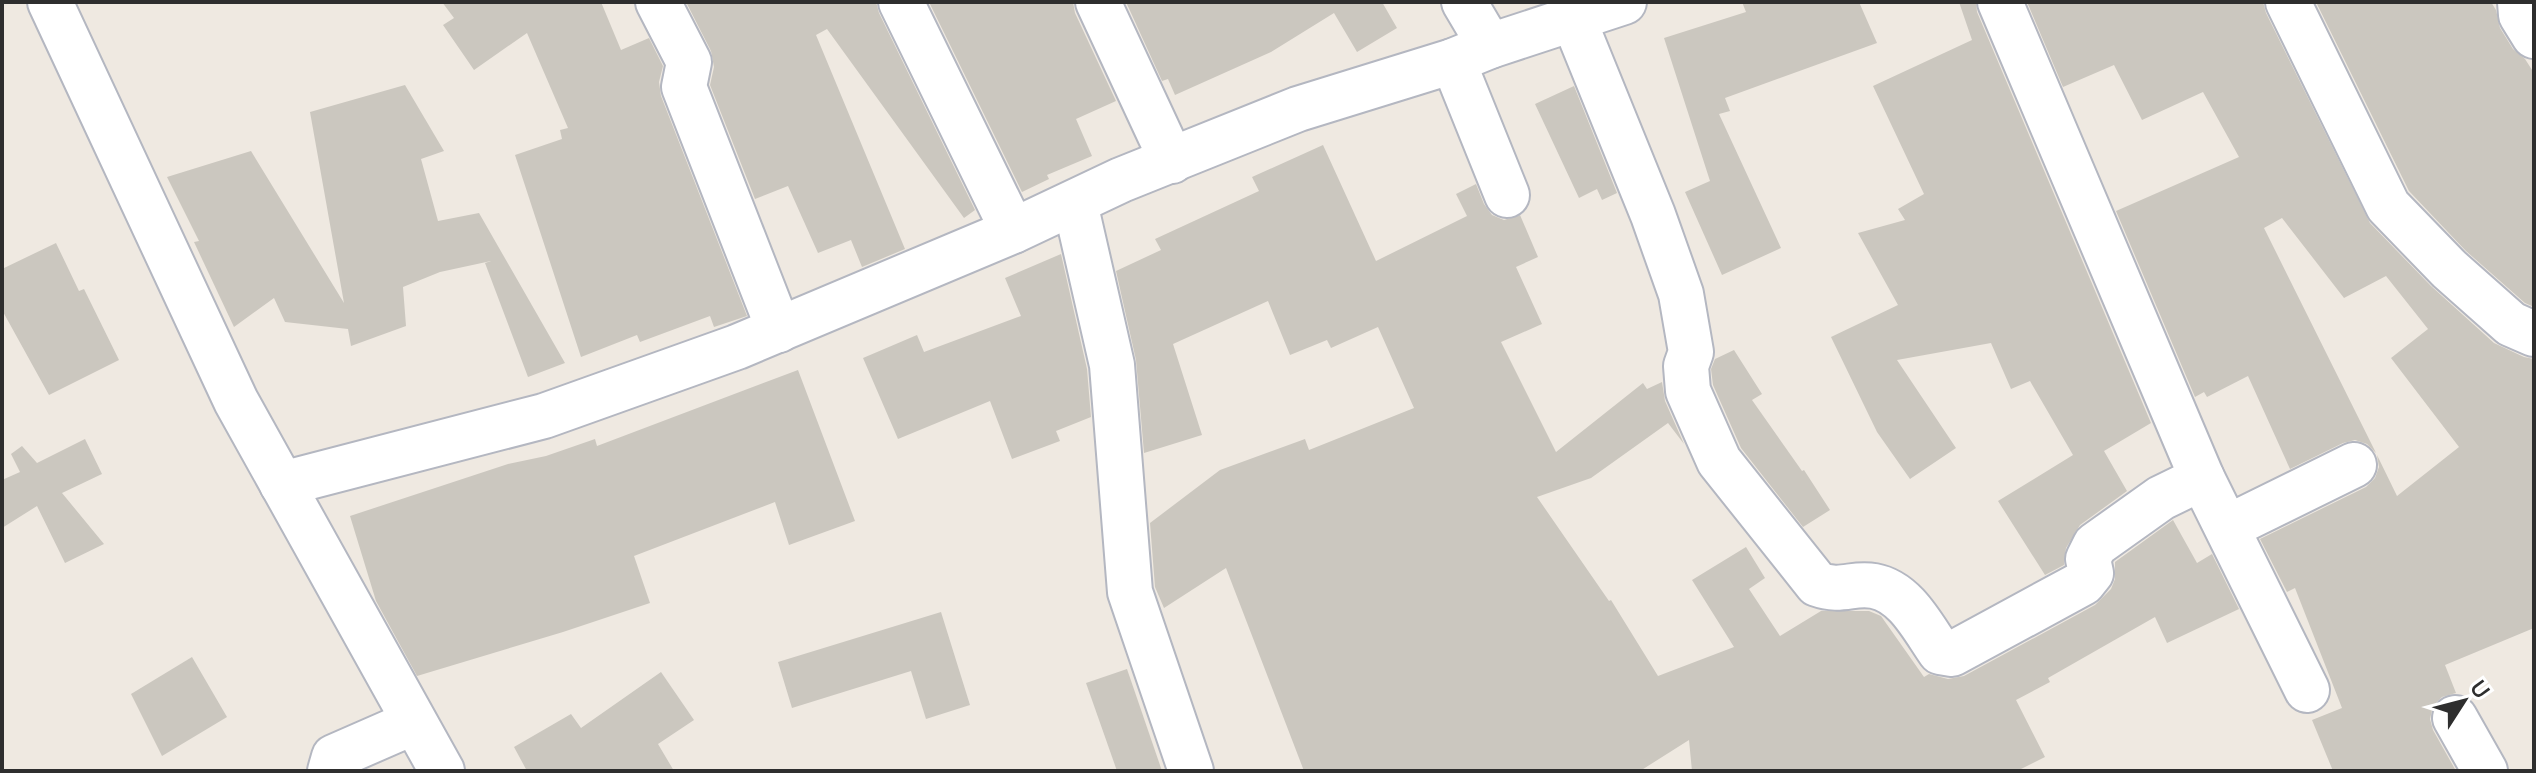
<svg xmlns="http://www.w3.org/2000/svg" width="2536" height="773" font-family="Manrope,sans-serif">
  <style>
    .building { fill: #cbc7bf }
    .lines { fill: none; stroke-linecap: round; stroke-linejoin: round }
    .street-casing { stroke: #b4b7c1; stroke-width: 48 }
    .secondary-casing { stroke: #b4b7c1; stroke-width: 48 }
    .street { stroke: #fff; stroke-width: 44 }
    .secondary { stroke: #fff; stroke-width: 44 }
  </style>
  <rect width="100%" height="100%" fill="#efe9e1"/>
  <g class="building">
    <path d="M442 2H601L621 50 649 38 663 66 659 82 661 96 747 316 714 327 710 316 640 342 637 335 581 357 515 155 562 139 560 130 568 128 527 33 474 70 443 25 454 18Z"/>
    <path d="M686 2H876L879 13 975 210 964 218 827 29 816 35 905 249 862 267 851 240 818 253 788 186 755 199 710 85 714 67 711 51Z"/>
    <path d="M929 2H1073L1075 13 1116 101 1076 119 1092 156 1047 175 1049 179 1022 192Z"/>
    <path d="M1126 2H1382L1397 28 1357 52 1334 13 1271 52 1175 95 1168 79 1162 81Z"/>
    <path d="M1742 2H1859L1877 43 1725 98 1730 111 1719 114 1781 248 1722 275 1685 192 1710 181 1664 38 1746 12Z"/>
    <path d="M1959 2H1976L1977 12 2151 423 2104 451 2127 491 2080 525 2066 548 2064 565 2045 575 1998 501 2073 455 2030 381 2011 389 1991 343 1897 360 1956 448 1910 479 1877 432 1831 337 1898 305 1858 233 1905 220 1898 209 1924 194 1873 86 1972 40Z"/>
    <path d="M2027 2H2263L2266 13 2370 223 2431 286 2494 343 2524 357 2534 359V628L2445 665 2456 693 2442 697 2433 706 2430 719 2433 730 2456 771H2333L2312 720 2342 708 2295 588 2287 592 2260 539 2366 487 2375 478 2379 467 2377 455 2397 496 2459 447 2391 358 2428 329 2386 276 2344 298 2282 218 2264 228 2376 453 2367 444 2355 440 2343 443 2290 469 2248 376 2207 397 2204 392 2195 397 2116 211 2239 157 2203 92 2142 120 2114 65 2063 87Z"/>
    <path d="M2316 2H2491L2496 10 2500 28 2513 49 2525 59 2534 73V307L2525 303 2466 251 2409 191Z"/>
    <path d="M405 85 444 151 421 159 438 221 479 213 565 363 528 377 485 263 491 261 440 272 403 287 406 326 351 346 348 329 285 322 274 298 234 327 194 242 199 241 167 177 251 151 344 303 310 112Z"/>
    <path d="M1574 86 1617 193 1602 200 1597 189 1579 198 1535 104Z"/>
    <path d="M1323 145 1376 261 1467 216 1456 194 1476 184 1484 204 1492 215 1504 220 1520 215 1538 257 1516 267 1542 324 1501 342 1556 452 1643 383 1647 389 1662 382 1665 401 1684 444 1668 423 1591 478 1537 497 1609 601 1611 600 1658 676 1734 647 1692 580 1746 547 1765 578 1749 589 1780 636 1821 611H1869L1881 616 1924 677 1929 674 1948 679 1964 676 2095 605 2111 589 2115 579V562L2173 520 2197 563 2212 554 2239 609 2167 643 2155 617 2048 678 2050 682 2016 700 2045 757 2017 771H1692L1689 740 1640 771H1304L1226 568 1164 608 1155 587 1150 523 1220 470 1305 439 1309 450 1414 408 1378 327 1331 348 1327 340 1290 355 1268 301 1173 344 1202 435 1144 453 1136 360 1116 271 1161 250 1155 239 1259 191 1252 177Z"/>
    <path d="M56 243 79 291 84 289 119 360 49 395 2 310V269Z"/>
    <path d="M1061 254 1087 369 1091 417 1056 431 1060 441 1012 459 990 401 898 439 863 358 917 335 924 352 1021 316 1005 278Z"/>
    <path d="M1734 350 1762 394 1752 400 1802 471 1804 470 1830 510 1803 527 1741 448 1713 385 1711 369 1715 359Z"/>
    <path d="M798 370 855 521 789 545 775 502 634 556 650 603 563 632 417 676 376 601 350 516 508 464 546 456 595 439 597 446Z"/>
    <path d="M85 439 102 474 62 493 104 544 65 563 37 506 2 528V480L20 472 11 454 22 446 37 463Z"/>
    <path d="M941 612 970 705 926 719 911 671 792 708 778 662Z"/>
    <path d="M192 657 227 717 162 756 131 694Z"/>
    <path d="M1127 669 1162 771H1117L1086 683Z"/>
    <path d="M661 672 694 720 658 744 674 771H527L514 747 571 714 581 728Z"/>
  </g>
  <g class="lines">
    <g class="street-casing">
      <g id="street">
        <path d="M658 2 689 62 684 87 779 330"/>
        <path d="M901 2 1013 231"/>
        <path d="M1098 2 1172 161"/>
        <path d="M1464 2 1490 46"/>
        <path d="M2000 2 2202 478 2307 690"/>
        <path d="M2288 2 2388 206 2449 269 2511 324 2534 334"/>
        <path d="M2520 2 2521 15 2534 36"/>
        <path d="M1573 18 1653 215 1681 294 1691 352 1686 366 1688 391 1719 461 1817 584C1842 593 1852 582 1874 586 1906 592 1923 628 1940 652L1952 654 2083 583 2091 573 2088 559 2095 545 2161 498 2202 478"/>
        <path d="M1453 61 1507 195"/>
        <path d="M1075 203 1112 365 1130 592 1191 771"/>
        <path d="M282 484 544 416 737 347 1013 231 1121 180 1298 109 1453 61 1490 46 1624 2"/>
        <path d="M2228 527 2354 465"/>
        <path d="M2455 718 2485 771"/>
        <path d="M330 771 334 757 414 722"/>
      </g>
    </g>
    <g class="secondary-casing">
      <path id="secondary" d="M50 2 236 401 442 771"/>
    </g>
    <use href="#street" class="street"/>
    <use href="#secondary" class="secondary"/>
  </g>
  <rect width="2536" height="773" fill="none" stroke="#2e2e2e" stroke-width="8"/>
  <g transform="translate(2464 701) rotate(54)" stroke="#ffffff" stroke-width="6" paint-order="stroke">
  <path d="M0-6L14 30L0 20L-14 30Z" fill="#2e2e2e"/>
  <text y="-12" font-size="22" font-weight="bold" text-anchor="middle" fill="#2e2e2e">U</text>
  </g>
</svg>
